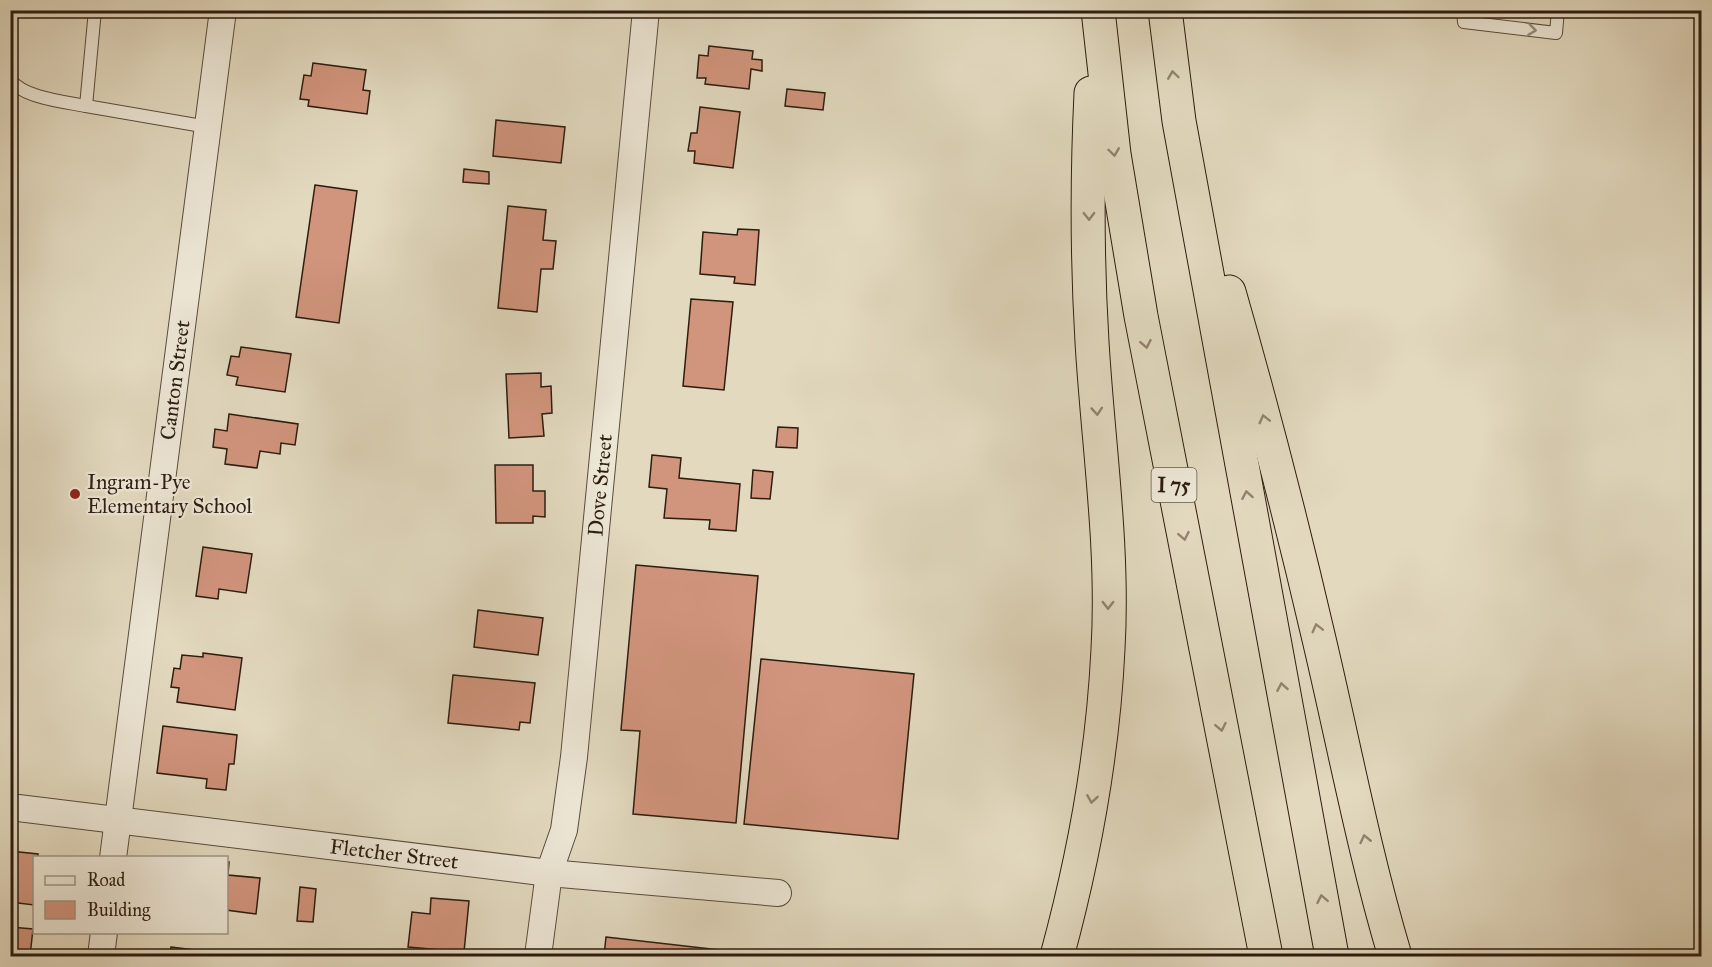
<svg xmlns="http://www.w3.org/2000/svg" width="1712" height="967" font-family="'IM FELL Great Primer',serif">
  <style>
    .building { fill: #d1957d; stroke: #2c1d10; stroke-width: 1.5 }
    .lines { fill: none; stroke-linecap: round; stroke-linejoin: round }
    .service-casing { stroke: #5a4c3c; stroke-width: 14 }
    .minor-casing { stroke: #5a4c3c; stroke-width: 28 }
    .motorway-casing { stroke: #2c1d10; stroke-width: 35 }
    .service { stroke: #ece6d5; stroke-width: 12 }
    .minor { stroke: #ece6d5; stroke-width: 26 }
    .motorway { stroke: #e2d9bf; stroke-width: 33 }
    .oneway { stroke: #968c7c }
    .oneway2 { stroke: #908470 }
    .poi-dot { fill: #8f2418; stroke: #ece6d5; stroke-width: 2 }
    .labels { text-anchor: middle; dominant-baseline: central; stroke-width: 4.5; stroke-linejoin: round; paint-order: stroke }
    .shield { fill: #ece6d5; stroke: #66594b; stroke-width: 1.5 }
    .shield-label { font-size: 20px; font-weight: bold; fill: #2c1d10 }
    .street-label { font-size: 21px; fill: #2c1d10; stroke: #ece6d5 }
    .poi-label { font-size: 21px; fill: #2c1d10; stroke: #ece6d5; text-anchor: start }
  </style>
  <rect width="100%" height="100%" fill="#e2d9bf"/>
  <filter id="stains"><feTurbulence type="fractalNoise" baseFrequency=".00333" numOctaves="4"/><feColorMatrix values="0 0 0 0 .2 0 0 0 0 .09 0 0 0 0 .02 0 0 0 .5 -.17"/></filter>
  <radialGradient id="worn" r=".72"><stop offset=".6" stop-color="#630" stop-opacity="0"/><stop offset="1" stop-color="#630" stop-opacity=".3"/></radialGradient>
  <g class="building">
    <path d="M709 46 753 51 752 59 762 60V71L751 69 749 89 705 84 706 78H697L699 55 708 56Z"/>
    <path d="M313 63 366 70 363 90 370 91 367 114 308 106 309 100 300 99 304 75 311 76Z"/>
    <path d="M787 89 825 93 823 110 785 106Z"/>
    <path d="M700 107 740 112 733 168 694 163 695 151H688L691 133H697Z"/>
    <path d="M496 120 565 127 561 163 493 156Z"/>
    <path d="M464 169 489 172V184L463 182Z"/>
    <path d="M315 185 357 191 339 323 296 317Z"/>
    <path d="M508 206 546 210 543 240 556 241 553 269H541L537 312 498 308Z"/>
    <path d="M738 229 759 230 755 285 734 283 735 277 700 274 703 232 737 235Z"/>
    <path d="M691 299 733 302 724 390 683 386Z"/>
    <path d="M241 347 291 354 285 392 236 385 238 377 227 375 231 356 239 357Z"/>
    <path d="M541 373V387L551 386 552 413 542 414 544 436 509 438 506 374Z"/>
    <path d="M229 414 298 424 295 445 281 443 280 454 260 451 257 468 225 464 227 449 213 447 215 429 227 431Z"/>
    <path d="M778 427 798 428 797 448 776 447Z"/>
    <path d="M652 455 681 458 679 478 740 484 736 531 709 529 710 520 664 518 667 489 649 487Z"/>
    <path d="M495 465H533V491H545V517L533 516V523H496Z"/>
    <path d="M753 470 773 472 770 499 751 498Z"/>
    <path d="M203 547 252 554 246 593 219 589 218 599 196 596Z"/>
    <path d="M636 565 758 576 736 823 633 814 640 731 621 730Z"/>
    <path d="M478 610 543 618 538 655 474 647Z"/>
    <path d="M203 653 242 658 235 710 177 702 179 688 171 687 174 668 180 669 182 655 203 657Z"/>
    <path d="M761 659 914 674 898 839 744 824Z"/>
    <path d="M453 675 535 683 530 723 520 722 519 730 448 723Z"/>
    <path d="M163 726 237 735 234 764H229L226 790 206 788 207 779 157 773Z"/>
    <path d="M10 851 38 854V858H34V905L10 902Z"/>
    <path d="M226 862H229L228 875 260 878 256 914 226 910Z"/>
    <path d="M300 887 316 889 313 922 297 921Z"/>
    <path d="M431 898 469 901 464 952 408 947 412 912 430 914Z"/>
    <path d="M10 927 33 929 30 956H10Z"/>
    <path d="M606 937 772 956H604Z"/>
    <path d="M171 947 226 954V956H169Z"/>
  </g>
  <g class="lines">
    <g class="service-casing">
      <g id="service">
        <path d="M95 10 86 106 208 127"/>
        <path d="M1463 10 1464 22 1556 33 1558 10"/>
        <path d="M10 79C22 98 66 102 86 106"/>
      </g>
    </g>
    <g class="minor-casing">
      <g id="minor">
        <path id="s1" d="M10 807 549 873 778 893"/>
        <path id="s2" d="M113 858 223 10"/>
        <path d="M101 956 104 932"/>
        <path id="s3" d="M538 956 549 873 564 830 574 757 646 10"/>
      </g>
    </g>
    <g class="motorway-casing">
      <g id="motorway">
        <path d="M1098 10 1114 154 1141 316 1266 956"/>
        <path d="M1165 10 1179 121 1332 956"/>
        <path d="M1229 292C1262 407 1292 523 1319 639 1344 745 1364 852 1395 956"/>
        <path d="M1057 956C1084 857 1103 753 1108 649 1114 547 1098 444 1092 342 1087 259 1087 176 1091 93"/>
      </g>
    </g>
    <use href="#service" class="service"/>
    <use href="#minor" class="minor"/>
    <use href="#motorway" class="motorway"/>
  </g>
  <defs><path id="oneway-chevron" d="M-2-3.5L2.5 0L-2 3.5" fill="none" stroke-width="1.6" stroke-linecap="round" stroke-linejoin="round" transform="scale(1.5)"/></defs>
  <use class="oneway" href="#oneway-chevron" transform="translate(1532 30) rotate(7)"/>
  <g class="oneway2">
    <use href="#oneway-chevron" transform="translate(1173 75) rotate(-98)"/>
    <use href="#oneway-chevron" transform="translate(1114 152) rotate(82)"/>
    <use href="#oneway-chevron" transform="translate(1089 216) rotate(89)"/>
    <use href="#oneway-chevron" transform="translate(1146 344) rotate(79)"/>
    <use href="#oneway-chevron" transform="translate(1097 411) rotate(86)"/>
    <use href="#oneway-chevron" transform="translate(1264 419) rotate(-104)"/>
    <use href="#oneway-chevron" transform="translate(1247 495) rotate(-100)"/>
    <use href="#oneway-chevron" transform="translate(1184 536) rotate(79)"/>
    <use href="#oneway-chevron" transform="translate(1108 605) rotate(90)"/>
    <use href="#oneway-chevron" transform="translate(1317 628) rotate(-104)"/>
    <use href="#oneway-chevron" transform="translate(1282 687) rotate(-100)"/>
    <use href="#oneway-chevron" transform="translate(1221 727) rotate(79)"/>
    <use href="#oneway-chevron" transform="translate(1092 799) rotate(99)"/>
    <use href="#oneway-chevron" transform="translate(1365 839) rotate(-103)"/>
    <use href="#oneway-chevron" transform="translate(1322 899) rotate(-101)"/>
  </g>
  <circle class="poi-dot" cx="75" cy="494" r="6"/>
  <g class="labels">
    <rect class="shield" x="1151.5" y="468" width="45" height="34" rx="4.5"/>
    <g class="shield-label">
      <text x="1174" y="485">I 75</text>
    </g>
    <g class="street-label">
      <text stroke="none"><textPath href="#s2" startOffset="482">Canton Street</textPath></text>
      <text stroke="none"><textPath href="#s3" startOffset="476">Dove Street</textPath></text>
      <text stroke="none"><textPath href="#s1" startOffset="387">Fletcher Street</textPath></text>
    </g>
    <g class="poi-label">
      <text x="87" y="482">Ingram-Pye<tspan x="87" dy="24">Elementary School</tspan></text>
    </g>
  </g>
  <rect width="1712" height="967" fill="none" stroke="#e2d9bf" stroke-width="36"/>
  <rect x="12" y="12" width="1688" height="943" fill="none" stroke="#2c1d10" stroke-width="3"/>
  <rect x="18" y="18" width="1676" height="931" fill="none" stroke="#2c1d10" stroke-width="1.5"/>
  <rect x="33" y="856" width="195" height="78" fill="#ece6d5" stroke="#9f9686" stroke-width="1.5"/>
  <rect x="45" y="876" width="30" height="9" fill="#ece6d5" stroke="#9f9686" stroke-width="1.5"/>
  <text x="87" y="886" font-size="18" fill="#2c1d10">Road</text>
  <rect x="45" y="901" width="30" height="18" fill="#d1957d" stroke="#9f9686" stroke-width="1.5"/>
  <text x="87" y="916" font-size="18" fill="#2c1d10">Building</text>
  <rect width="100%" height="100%" filter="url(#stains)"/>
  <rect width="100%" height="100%" fill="url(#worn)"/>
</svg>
